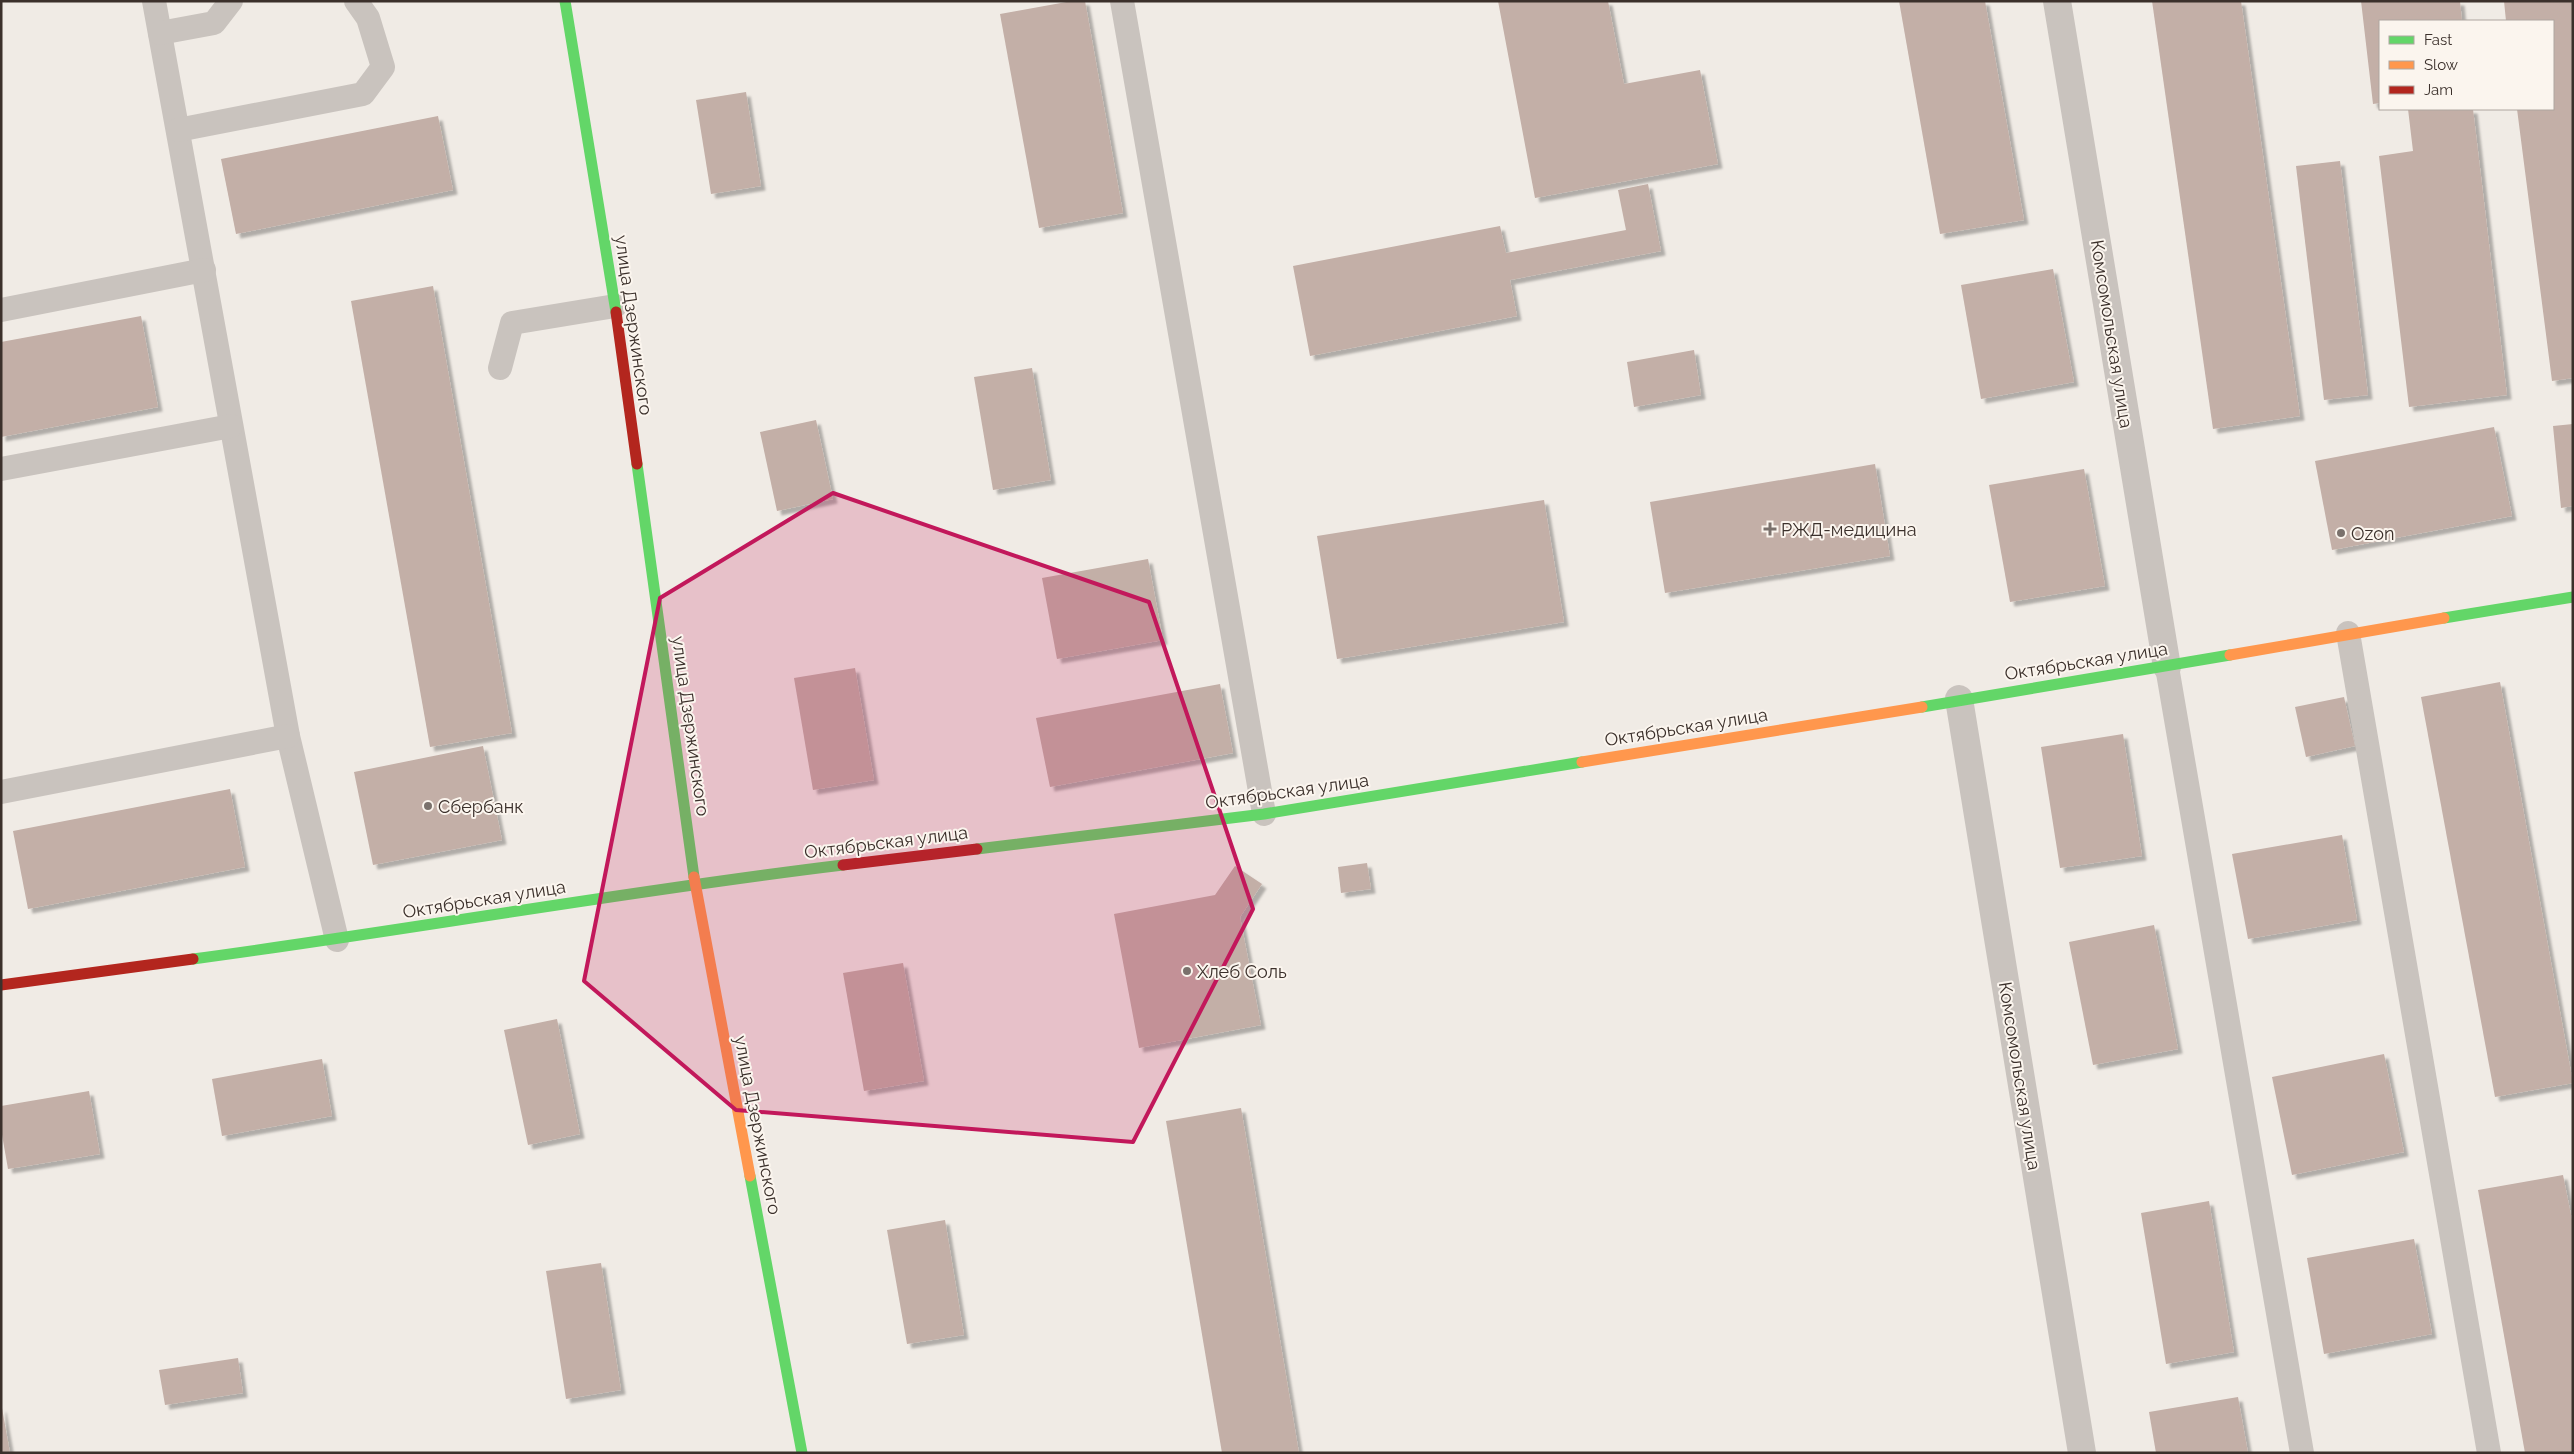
<svg xmlns="http://www.w3.org/2000/svg" width="2574" height="1454" font-family="Raleway,sans-serif">
  <style>
    .building { fill: #c3afa7; filter: url(#shadow) }
    .lines { fill: none; stroke-linecap: round; stroke-linejoin: round }
    .lane { stroke: #c9c3be; stroke-width: 24 }
    .street { stroke: #c9c3be; stroke-width: 28 }
    .fast { stroke: #63d668; stroke-width: 11 }
    .slow { stroke: #ff974d; stroke-width: 11 }
    .jam { stroke: #b3261e; stroke-width: 11 }
    .marked { fill: #c2185b; fill-opacity: 0.2; stroke: #c2185b; stroke-width: 4; stroke-linejoin: round }
    .poi-dot { fill: #7a716c; stroke: #fbf5ee; stroke-width: 2 }
    .labels { text-anchor: middle; dominant-baseline: central; stroke-width: 4; stroke-linejoin: round; paint-order: stroke }
    .street-label { font-size: 18px; fill: #3b302b; stroke: #fbf5ee }
    .poi-label { font-size: 18px; fill: #3b302b; stroke: #fbf5ee; text-anchor: start }
  </style>
  <defs>
    <filter id="shadow"><feDropShadow dx="4.5" dy="4.5" stdDeviation="1" flood-color="#0004"/></filter>
  </defs>
  <rect width="100%" height="100%" fill="#f0ebe5"/>
  <g class="building">
    <path d="M1072 1H1085L1123 213 1039 228 1000 14Z"/>
    <path d="M1498 1H1608L1624 84 1700 70 1718 164 1535 198Z"/>
    <path d="M1899 1H1985L2024 220 1940 234Z"/>
    <path d="M2152 1H2241L2300 416 2213 429Z"/>
    <path d="M2361 1H2460L2462 21H2380V103L2373 104Z"/>
    <path d="M2504 1H2573V378L2552 381 2517 109H2553V21H2506Z"/>
    <path d="M746 92 761 186 711 194 696 100Z"/>
    <path d="M2408 109H2473L2507 395 2409 407 2379 156 2413 151Z"/>
    <path d="M438 116 453 190 236 234 221 159Z"/>
    <path d="M2340 161 2368 395 2324 400 2296 166Z"/>
    <path d="M1648 184 1661 251 1510 280 1517 316 1310 356 1293 266 1500 226 1506 253 1626 230 1618 190Z"/>
    <path d="M2053 269 2074 382 1981 399 1961 285Z"/>
    <path d="M433 286 512 733 430 747 351 301Z"/>
    <path d="M141 316 158 407 1 437V342Z"/>
    <path d="M1694 350 1701 395 1634 407 1627 362Z"/>
    <path d="M1032 368 1051 480 993 490 974 377Z"/>
    <path d="M816 420 833 499 777 511 760 432Z"/>
    <path d="M2573 424V506L2561 508 2553 426Z"/>
    <path d="M2494 427 2512 516 2332 550 2315 461Z"/>
    <path d="M1875 464 1890 556 1665 593 1650 502Z"/>
    <path d="M2084 469 2105 586 2010 602 1989 485Z"/>
    <path d="M1544 500 1564 622 1337 659 1317 536Z"/>
    <path d="M1148 559 1163 640 1057 659 1042 578Z"/>
    <path d="M855 668 874 780 813 790 794 678Z"/>
    <path d="M2500 682 2573 1083 2495 1097 2421 697Z"/>
    <path d="M1220 684 1233 753 1050 787 1036 718Z"/>
    <path d="M2344 697 2355 746 2306 757 2295 707Z"/>
    <path d="M2123 734 2142 856 2060 868 2041 747Z"/>
    <path d="M483 746 502 840 373 865 354 772Z"/>
    <path d="M230 789 245 867 28 909 13 831Z"/>
    <path d="M2342 835 2357 920 2248 939 2232 854Z"/>
    <path d="M1367 863 1371 889 1341 893 1338 867Z"/>
    <path d="M1235 866 1262 884 1240 917 1261 1025 1139 1048 1114 914 1215 895Z"/>
    <path d="M2154 925 2178 1049 2093 1065 2069 942Z"/>
    <path d="M903 963 924 1081 864 1091 843 973Z"/>
    <path d="M557 1019 580 1134 528 1145 504 1030Z"/>
    <path d="M2384 1054 2404 1152 2292 1175 2272 1077Z"/>
    <path d="M322 1059 332 1116 222 1136 212 1079Z"/>
    <path d="M89 1091 100 1154 8 1169 1 1129V1106Z"/>
    <path d="M1241 1108 1299 1453H1222L1166 1121Z"/>
    <path d="M2563 1175 2573 1225V1453H2525L2478 1190Z"/>
    <path d="M2209 1201 2234 1352 2166 1364 2141 1213Z"/>
    <path d="M945 1220 964 1335 907 1344 887 1230Z"/>
    <path d="M2414 1239 2432 1334 2324 1354 2307 1258Z"/>
    <path d="M601 1263 621 1390 566 1399 546 1271Z"/>
    <path d="M238 1358 243 1393 165 1405 159 1370Z"/>
    <path d="M2238 1397 2248 1453H2156L2149 1412Z"/>
    <path d="M1 1408H2L10 1453H1Z"/>
  </g>
  <g class="lines">
    <g class="lane">
      <path d="M154 1 288 736 337 940"/>
      <path d="M1122 1 1264 814"/>
      <path d="M160 33 214 23 231 1"/>
      <path d="M178 130 363 94 383 67 368 18 356 1"/>
      <path d="M1 310 204 270"/>
      <path d="M500 368 512 323 615 306"/>
      <path d="M1 469 231 426"/>
      <path d="M2348 633 2489 1453"/>
      <path d="M2167 667 2302 1453"/>
      <path d="M1 792 288 736"/>
    </g>
    <g class="street">
      <path d="M2057 1 2167 667"/>
      <path d="M1959 699 2082 1453"/>
    </g>
    <g class="fast">
      <path d="M565 1 616 312"/>
      <path d="M637 464 694 877"/>
      <path d="M2444 618 2573 597"/>
      <path d="M1922 707 2230 655"/>
      <path d="M977 849 1264 814 1582 762"/>
      <path d="M193 959C410 930 626 891 843 865"/>
      <path d="M750 1176 802 1453"/>
    </g>
    <g class="slow">
      <path d="M2230 655 2444 618"/>
      <path d="M1582 762 1922 707"/>
      <path d="M694 877 750 1176"/>
    </g>
    <g class="jam">
      <path d="M616 312 637 464"/>
      <path d="M843 865 977 849"/>
      <path d="M1 985 193 959"/>
    </g>
  </g>
  <path class="marked" d="M833 493 1149 602 1253 909 1133 1142 736 1110 584 981 660 598Z"/>
  <g class="poi-dot">
    <path d="M1767.5 521.5h5v5h5v5h-5v5h-5v-5h-5v-5h5z"/>
    <circle cx="2341" cy="533" r="5"/>
    <circle cx="428" cy="806" r="5"/>
    <circle cx="1187" cy="971" r="5"/>
  </g>
  <g class="labels">
    <g class="street-label">
      <text transform="translate(634 325) rotate(82)">улица Дзержинского</text>
      <text transform="translate(2112 334) rotate(81)">Комсомольская улица</text>
      <text transform="translate(2086 661) rotate(-9)">Октябрьская улица</text>
      <text transform="translate(691 726) rotate(82)">улица Дзержинского</text>
      <text transform="translate(1686 727) rotate(-9)">Октябрьская улица</text>
      <text transform="translate(1287 791) rotate(-8)">Октябрьская улица</text>
      <text transform="translate(886 842) rotate(-7)">Октябрьская улица</text>
      <text transform="translate(484 899) rotate(-9)">Октябрьская улица</text>
      <text transform="translate(2020 1076) rotate(81)">Комсомольская улица</text>
      <text transform="translate(758 1125) rotate(79)">улица Дзержинского</text>
    </g>
    <g class="poi-label">
      <text x="1781" y="529">РЖД-медицина</text>
      <text x="2351" y="533">Ozon</text>
      <text x="438" y="806">Сбербанк</text>
      <text x="1197" y="971">Хлеб Соль</text>
    </g>
  </g>
  <rect width="2574" height="1454" fill="none" stroke="#3b302b" stroke-width="5"/>
  <rect x="2379" y="20" width="175" height="90" fill="#fbf5ee" stroke="#aea6a0"/>
  <rect x="2389" y="36" width="25" height="8" fill="#63d668" stroke="#aea6a0"/>
  <text x="2424" y="45" font-size="15" fill="#3b302b">Fast</text>
  <rect x="2389" y="61" width="25" height="8" fill="#ff974d" stroke="#aea6a0"/>
  <text x="2424" y="70" font-size="15" fill="#3b302b">Slow</text>
  <rect x="2389" y="86" width="25" height="8" fill="#b3261e" stroke="#aea6a0"/>
  <text x="2424" y="95" font-size="15" fill="#3b302b">Jam</text>
</svg>
